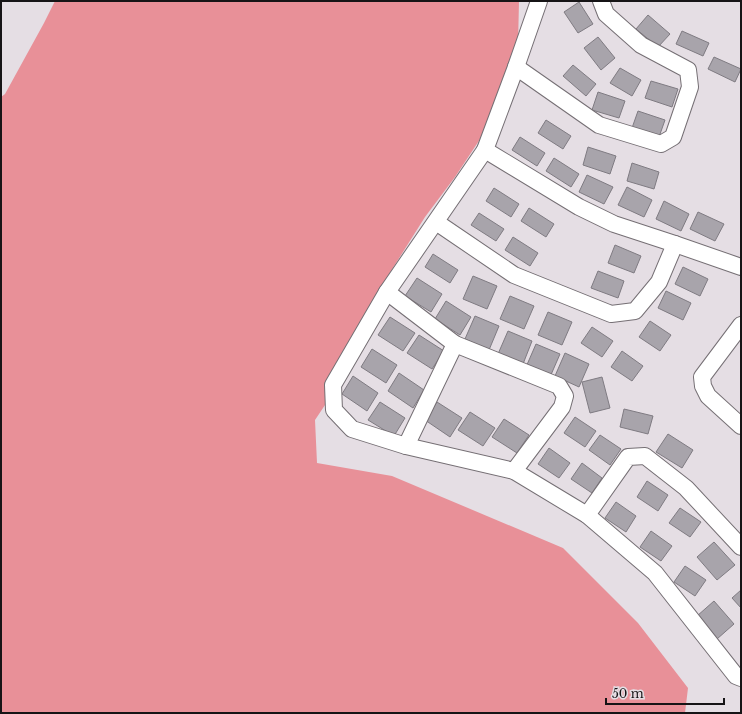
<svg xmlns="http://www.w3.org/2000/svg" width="742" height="714" font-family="'Libre Baskerville',serif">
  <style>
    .forest { fill: #e89098 }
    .building { fill: #a8a4ab; stroke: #7f7b82 }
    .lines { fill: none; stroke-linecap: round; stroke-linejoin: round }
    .street-casing { stroke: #756f74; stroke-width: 18 }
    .street { stroke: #fff; stroke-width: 16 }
  </style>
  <rect width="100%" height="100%" fill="#e5dee4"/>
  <path class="forest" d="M55 1H519L518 45 496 115 455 177 425 217 379 290 339 384 315 420 317 463 392 476 563 548 638 623 688 688 685 713H1V97L5 94 44 23Z"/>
  <g class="building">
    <path d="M579 2 593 24 578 33 564 12Z"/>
    <path d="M648 15 670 34 658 47 636 29Z"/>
    <path d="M682 31 709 43 703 56 676 44Z"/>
    <path d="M598 37 615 58 601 70 584 48Z"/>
    <path d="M714 57 741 69 735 82 708 69Z"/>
    <path d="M573 65 596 84 586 96 563 76Z"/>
    <path d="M620 68 641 80 632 96 610 83Z"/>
    <path d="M651 81 678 89 672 107 645 98Z"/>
    <path d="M598 92 625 101 619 118 592 110Z"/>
    <path d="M638 111 665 120 659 137 632 128Z"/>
    <path d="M546 120 571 136 563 149 538 133Z"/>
    <path d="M520 137 545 153 537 166 512 150Z"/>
    <path d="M588 147 616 156 610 174 583 165Z"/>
    <path d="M554 158 579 174 571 187 546 171Z"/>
    <path d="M632 163 659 172 654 189 627 181Z"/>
    <path d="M587 175 613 187 604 204 579 192Z"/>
    <path d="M627 187 652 200 644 217 618 205Z"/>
    <path d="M494 188 519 204 511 217 486 201Z"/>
    <path d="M664 201 689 214 681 231 656 219Z"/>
    <path d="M529 208 554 224 546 237 521 221Z"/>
    <path d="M698 212 724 224 715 241 690 229Z"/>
    <path d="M479 213 504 229 496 241 471 225Z"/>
    <path d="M513 237 538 253 530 266 505 250Z"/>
    <path d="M615 245 641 256 634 273 608 263Z"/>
    <path d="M433 254 458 270 450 283 425 267Z"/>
    <path d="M683 267 708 279 700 296 675 284Z"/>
    <path d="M598 271 624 281 618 298 591 288Z"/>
    <path d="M473 276 497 286 487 309 463 299Z"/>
    <path d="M417 278 442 294 431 312 405 296Z"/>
    <path d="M666 291 691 303 683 320 658 308Z"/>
    <path d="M510 296 534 306 524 329 500 319Z"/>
    <path d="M446 301 471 317 460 335 435 319Z"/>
    <path d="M548 312 572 322 562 345 538 335Z"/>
    <path d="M475 316 499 326 489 350 465 339Z"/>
    <path d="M390 317 415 333 403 351 378 335Z"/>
    <path d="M650 321 671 335 660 351 639 337Z"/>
    <path d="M592 327 613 341 602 357 581 343Z"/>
    <path d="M508 331 532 341 523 364 498 354Z"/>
    <path d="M419 335 444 351 432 369 407 353Z"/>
    <path d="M536 344 560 354 550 377 526 367Z"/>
    <path d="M372 349 397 365 386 383 361 367Z"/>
    <path d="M622 351 643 366 632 381 611 367Z"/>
    <path d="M565 353 589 364 579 387 555 376Z"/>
    <path d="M399 373 424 390 413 408 388 391Z"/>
    <path d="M353 376 378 393 367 411 342 394Z"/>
    <path d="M602 377 610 408 590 413 582 382Z"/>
    <path d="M380 402 405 418 394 436 368 420Z"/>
    <path d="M437 402 462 418 450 437 425 420Z"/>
    <path d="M624 409 653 416 648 434 620 427Z"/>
    <path d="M470 412 495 428 483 446 458 430Z"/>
    <path d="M575 417 596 431 585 447 564 433Z"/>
    <path d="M504 419 529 435 517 453 492 437Z"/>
    <path d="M668 434 693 450 682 468 656 452Z"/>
    <path d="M600 435 621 449 610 465 589 450Z"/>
    <path d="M549 448 570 463 559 478 538 464Z"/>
    <path d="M582 463 602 478 592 493 571 479Z"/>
    <path d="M647 481 668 495 658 511 637 497Z"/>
    <path d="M616 502 636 516 626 532 605 518Z"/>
    <path d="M680 508 701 522 690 537 669 523Z"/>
    <path d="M651 531 672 546 661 561 640 547Z"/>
    <path d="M714 542 735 565 717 580 697 557Z"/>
    <path d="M685 566 706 580 695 596 674 582Z"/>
    <path d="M741 590V608L732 598Z"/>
    <path d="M714 601 734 624 717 639 697 616Z"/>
  </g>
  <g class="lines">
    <g class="street-casing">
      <g id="street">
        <path d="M539 1 516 67 485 150 387 292 333 385 334 410 352 429 406 446 514 471 587 515 655 573 736 676 741 678"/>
        <path d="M516 67 599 125 661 144 673 137 690 87 688 70 641 45 606 14 601 1"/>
        <path d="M485 150 579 207 614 224 675 244 741 267"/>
        <path d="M436 222 514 275 611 314 635 311 659 282 675 244"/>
        <path d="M387 292 455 344 559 386 565 396 562 407 514 471"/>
        <path d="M741 325 702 377 703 386 708 396 741 426"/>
        <path d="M406 446 455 344"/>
        <path d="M587 515 628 457 645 456 686 488 741 547"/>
      </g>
    </g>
    <use href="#street" class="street"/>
  </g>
  <rect width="742" height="714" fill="none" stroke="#161416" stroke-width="4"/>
  <path d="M606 698v6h118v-6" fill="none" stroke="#161416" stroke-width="2"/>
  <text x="612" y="698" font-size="12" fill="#161416" stroke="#e5dee4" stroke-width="3" paint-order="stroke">50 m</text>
</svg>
